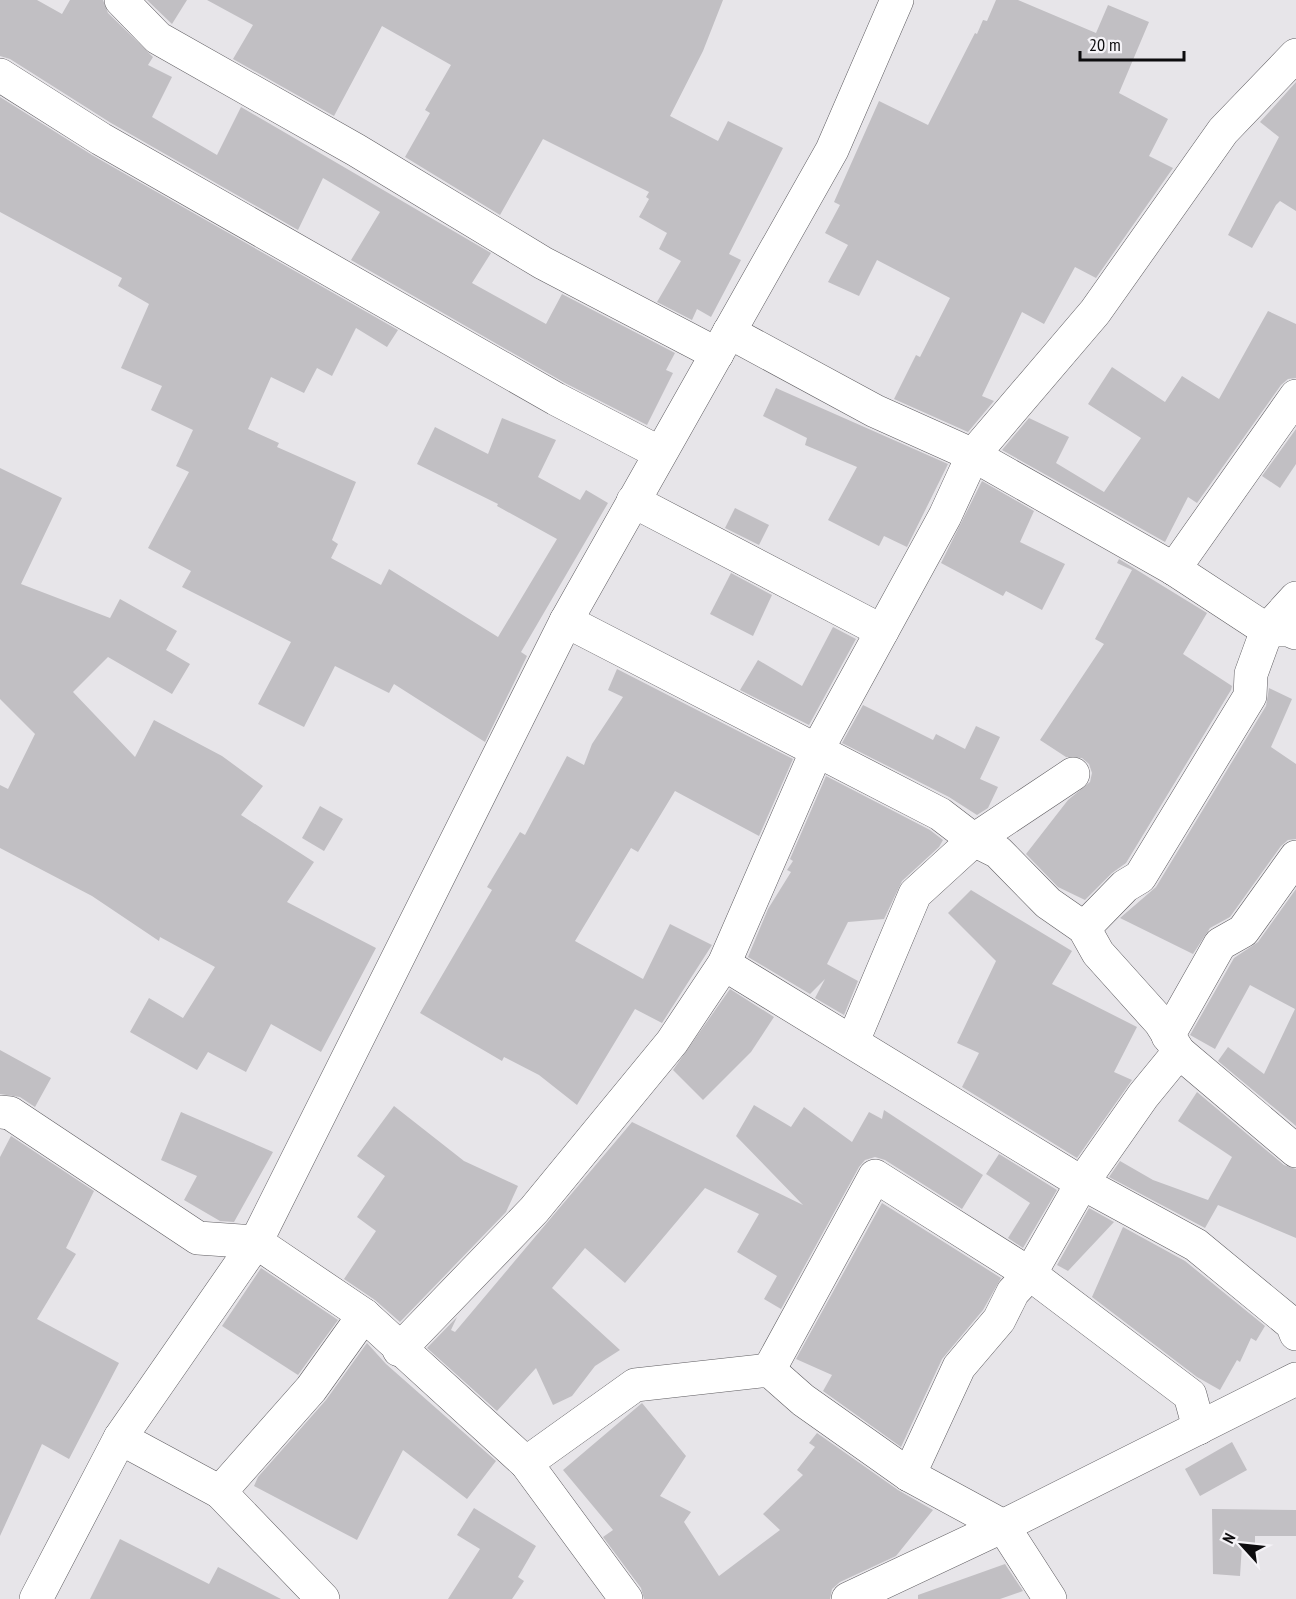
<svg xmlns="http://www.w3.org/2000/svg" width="1296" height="1599" font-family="'PT Sans Narrow',sans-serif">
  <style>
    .building { fill: #c1bfc3 }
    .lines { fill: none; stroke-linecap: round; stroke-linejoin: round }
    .minor-casing { stroke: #5e5c60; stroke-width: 34 }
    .minor { stroke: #fff; stroke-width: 33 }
  </style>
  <rect width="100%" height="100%" fill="#e7e5e9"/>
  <g class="building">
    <path d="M0 0H37L62 14 70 0H103L108 13 153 57 148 65 172 77 152 117 217 155 241 107 491 253 472 283 546 324 562 294 675 353 666 370 673 373 647 425 565 383 351 260 380 212 323 178 298 230 111 123 10 59 0 56Z"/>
    <path d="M147 0H187L172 24Z"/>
    <path d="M207 0H723L703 51 670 116 718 141 728 121 783 148 729 254 741 260 711 317 697 309 692 320 657 302 681 261 659 249 667 233 639 217 649 199 646 197 649 192 543 139 500 215 405 157 430 113 425 110 451 65 382 26 334 116 233 59 253 25Z"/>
    <path d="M996 0H1018L1096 33 1108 5 1149 22 1119 93 1168 119 1149 156 1173 168 1096 278 1075 267 1044 324 1022 312 982 396 994 401 968 432 894 399 916 355 920 357 950 298 877 260 859 296 828 282 848 245 825 233 840 205 834 202 879 101 928 125 975 33 977 34 983 20 987 21Z"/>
    <path d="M1296 82V211L1280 201 1276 205 1252 248 1228 235 1279 137 1260 122Z"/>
    <path d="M0 97 92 155 398 330 387 347 356 328 332 376 317 368 304 393 271 377 248 429 279 443 277 447 356 482 332 540 338 544 331 558 381 585 389 569 498 637 557 539 497 506 498 504 417 464 435 427 488 454 502 418 556 440 538 477 580 500 586 490 608 503 521 652 527 656 485 742 394 684 389 693 335 666 304 727 258 704 291 642 182 587 191 571 148 548 189 472 176 466 193 430 151 410 162 386 121 368 149 304 118 286 122 278 0 212Z"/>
    <path d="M1268 311 1296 324V378L1288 379 1281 385 1197 503 1188 497 1165 542 1002 450 1029 418 1069 437 1056 463 1104 492 1141 438 1088 404 1112 367 1165 402 1182 376 1219 399Z"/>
    <path d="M776 388 948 464 907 547 884 536 879 546 828 520 857 467 805 445 807 438 763 416Z"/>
    <path d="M1296 429V464L1280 488 1262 476Z"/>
    <path d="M0 468 62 498 21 584 110 618 120 599 177 631 166 650 190 664 172 694 108 657 73 692 135 757 154 720 222 756 263 786 241 815 314 862 287 902 376 948 321 1052 271 1024 246 1072 208 1052 197 1070 130 1032 149 998 183 1018 215 967 160 937 159 941 92 896 0 848V785L8 789 35 734 0 699Z"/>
    <path d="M982 481 1034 511 1020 542 1065 564 1042 610 1006 591 1003 596 941 563Z"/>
    <path d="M735 508 769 525 759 545 725 528Z"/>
    <path d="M1119 559 1207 613 1183 654 1232 686 1231 690 1126 863 1112 873 1085 900 1058 887 1026 854 1068 800 1090 782 1092 773 1089 764 1082 758 1066 757 1040 740 1104 644 1095 639 1132 570 1117 563Z"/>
    <path d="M731 573 772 595 753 636 710 614Z"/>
    <path d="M833 627 856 639 809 725 740 690 758 660 802 686Z"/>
    <path d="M617 669 793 759 759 836 675 791 638 852 631 848 575 941 643 979 670 924 712 945 662 1023 635 1009 577 1105 539 1075 504 1057 502 1061 420 1013 492 890 487 887 520 832 525 835 567 756 584 765 592 744 623 697 608 690Z"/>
    <path d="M1269 688 1292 699 1271 747 1296 764V839L1288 840 1281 846 1230 917 1210 928 1193 954 1120 918 1156 887 1266 706Z"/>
    <path d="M863 705 933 740 936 734 965 749 976 726 1000 737 980 779 998 787 988 808 977 815 949 797 842 743Z"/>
    <path d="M826 776 930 830 943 840 939 847 902 881 884 919 848 922 827 964 858 981 844 1015 815 998 825 979 810 994 748 957 768 909 791 872 787 870 793 861 790 859Z"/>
    <path d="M320 806 343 819 324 851 302 838Z"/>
    <path d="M1296 889V1126L1218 1061 1228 1047 1264 1074 1295 1009 1250 985 1215 1049 1190 1035 1234 958 1258 942Z"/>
    <path d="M971 890 1072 951 1052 984 1137 1027 1114 1072 1132 1080 1077 1158 962 1087 979 1053 957 1043 996 961 948 913Z"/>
    <path d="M730 989 774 1017 751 1052 703 1100 673 1070Z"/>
    <path d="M0 1050 51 1078 35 1107 20 1097 0 1094Z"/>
    <path d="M1197 1092 1284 1165 1296 1169V1238L1218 1205 1205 1228 1109 1177 1120 1161 1153 1180 1208 1200 1232 1157 1178 1121Z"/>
    <path d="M754 1105 791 1127 804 1107 852 1142 869 1112 882 1119 884 1110 983 1175 962 1209 885 1160 875 1157 865 1160 859 1167 781 1309 764 1299 777 1276 737 1252 759 1214 705 1188 625 1283 585 1248 552 1288 620 1350 595 1366 572 1396 553 1405 536 1368 497 1411 427 1348 457 1317 451 1330 455 1332 632 1122 803 1205 736 1136Z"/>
    <path d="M394 1106 464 1161 518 1186 506 1212 400 1322 375 1300 344 1279 376 1231 357 1217 385 1176 357 1156Z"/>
    <path d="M181 1112 273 1152 234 1222 220 1221 184 1200 197 1176 161 1160Z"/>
    <path d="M11 1136 94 1191 66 1248 76 1254 37 1319 119 1363 69 1459 42 1444 0 1536V1157Z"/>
    <path d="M999 1154 1057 1190 1023 1248 1008 1238 1030 1203 986 1174Z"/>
    <path d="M882 1203 1001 1278 983 1310 942 1359 901 1447 823 1391 832 1375 796 1359Z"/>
    <path d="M1089 1208 1114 1222 1068 1271 1057 1265Z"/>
    <path d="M1123 1227 1185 1261 1265 1326 1256 1341 1251 1338 1240 1362 1237 1360 1220 1390 1197 1377 1092 1297Z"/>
    <path d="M261 1268 338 1320 298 1375 222 1326Z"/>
    <path d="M367 1343 386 1364 496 1461 467 1499 403 1450 357 1540 254 1486 258 1477 326 1400Z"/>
    <path d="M642 1403 686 1456 660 1496 691 1512 684 1522 719 1576 780 1530 763 1514 803 1475 797 1470 815 1447 809 1443 817 1433 898 1490 933 1510 896 1556 840 1582 832 1589 830 1599H644L641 1588 603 1537 613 1530 563 1470Z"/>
    <path d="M1232 1442 1247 1470 1200 1496 1185 1469Z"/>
    <path d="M474 1508 536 1546 518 1577 524 1581 512 1599H448L480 1549 457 1535Z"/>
    <path d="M1212 1509 1296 1510V1536H1255V1545H1242L1240 1576 1213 1574Z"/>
    <path d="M120 1539 209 1584 218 1567 281 1599H90Z"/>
    <path d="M1005 1564 1023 1591 1000 1599H918V1595Z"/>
  </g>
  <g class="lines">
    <g class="minor-casing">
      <g id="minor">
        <path d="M121 0 158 38 356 150 543 263 717 354"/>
        <path d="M0 75 101 139 556 399 660 453"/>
        <path d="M729 332 875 411 973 455 1174 569 1267 630H1289L1296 633"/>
        <path d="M633 501 882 631"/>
        <path d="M1174 569 1296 396"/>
        <path d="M566 621 940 814 974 840 998 852 1048 903 1084 928 1098 953 1160 1022 1179 1052 1296 1151"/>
        <path d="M1084 928 1125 886 1140 877 1250 696 1251 674 1267 630 1296 598"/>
        <path d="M724 964 1082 1183 1196 1245 1292 1324 1296 1334"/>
        <path d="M1168 1036 1220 944 1243 931 1296 857"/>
        <path d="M853 1041 915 894 974 840 1073 774"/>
        <path d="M0 1112 10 1113 198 1238 256 1242 364 1315 526 1463 626 1599"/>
        <path d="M399 1350 534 1210 672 1042 724 964 817 750 945 516 973 455 1095 312 1223 131 1296 55"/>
        <path d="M769 1370 875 1176 1030 1274 1190 1395 1199 1428"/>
        <path d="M120 1438 220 1492"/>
        <path d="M526 1463 635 1385 769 1370 803 1400 909 1475"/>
        <path d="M36 1599 120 1438 256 1242 566 621 832 150 897 0"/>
        <path d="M323 1599 220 1492 311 1389 364 1315"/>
        <path d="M848 1599 1003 1526 1296 1379"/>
        <path d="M1050 1599 1003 1526 909 1475 959 1367 999 1320 1013 1292 1030 1274 1082 1183 1143 1096 1179 1052"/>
      </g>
    </g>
    <use href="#minor" class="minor"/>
  </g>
  <g transform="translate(1242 1545) rotate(297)" stroke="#f5f3f7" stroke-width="4.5" paint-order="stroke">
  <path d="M0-4.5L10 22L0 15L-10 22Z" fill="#0d0c0e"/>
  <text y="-9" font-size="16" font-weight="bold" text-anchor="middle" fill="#0d0c0e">N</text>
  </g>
  <path d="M1080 51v9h104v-9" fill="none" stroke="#0d0c0e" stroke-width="3"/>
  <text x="1089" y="51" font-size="18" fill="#0d0c0e" stroke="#f5f3f7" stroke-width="4.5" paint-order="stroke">20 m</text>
</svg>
